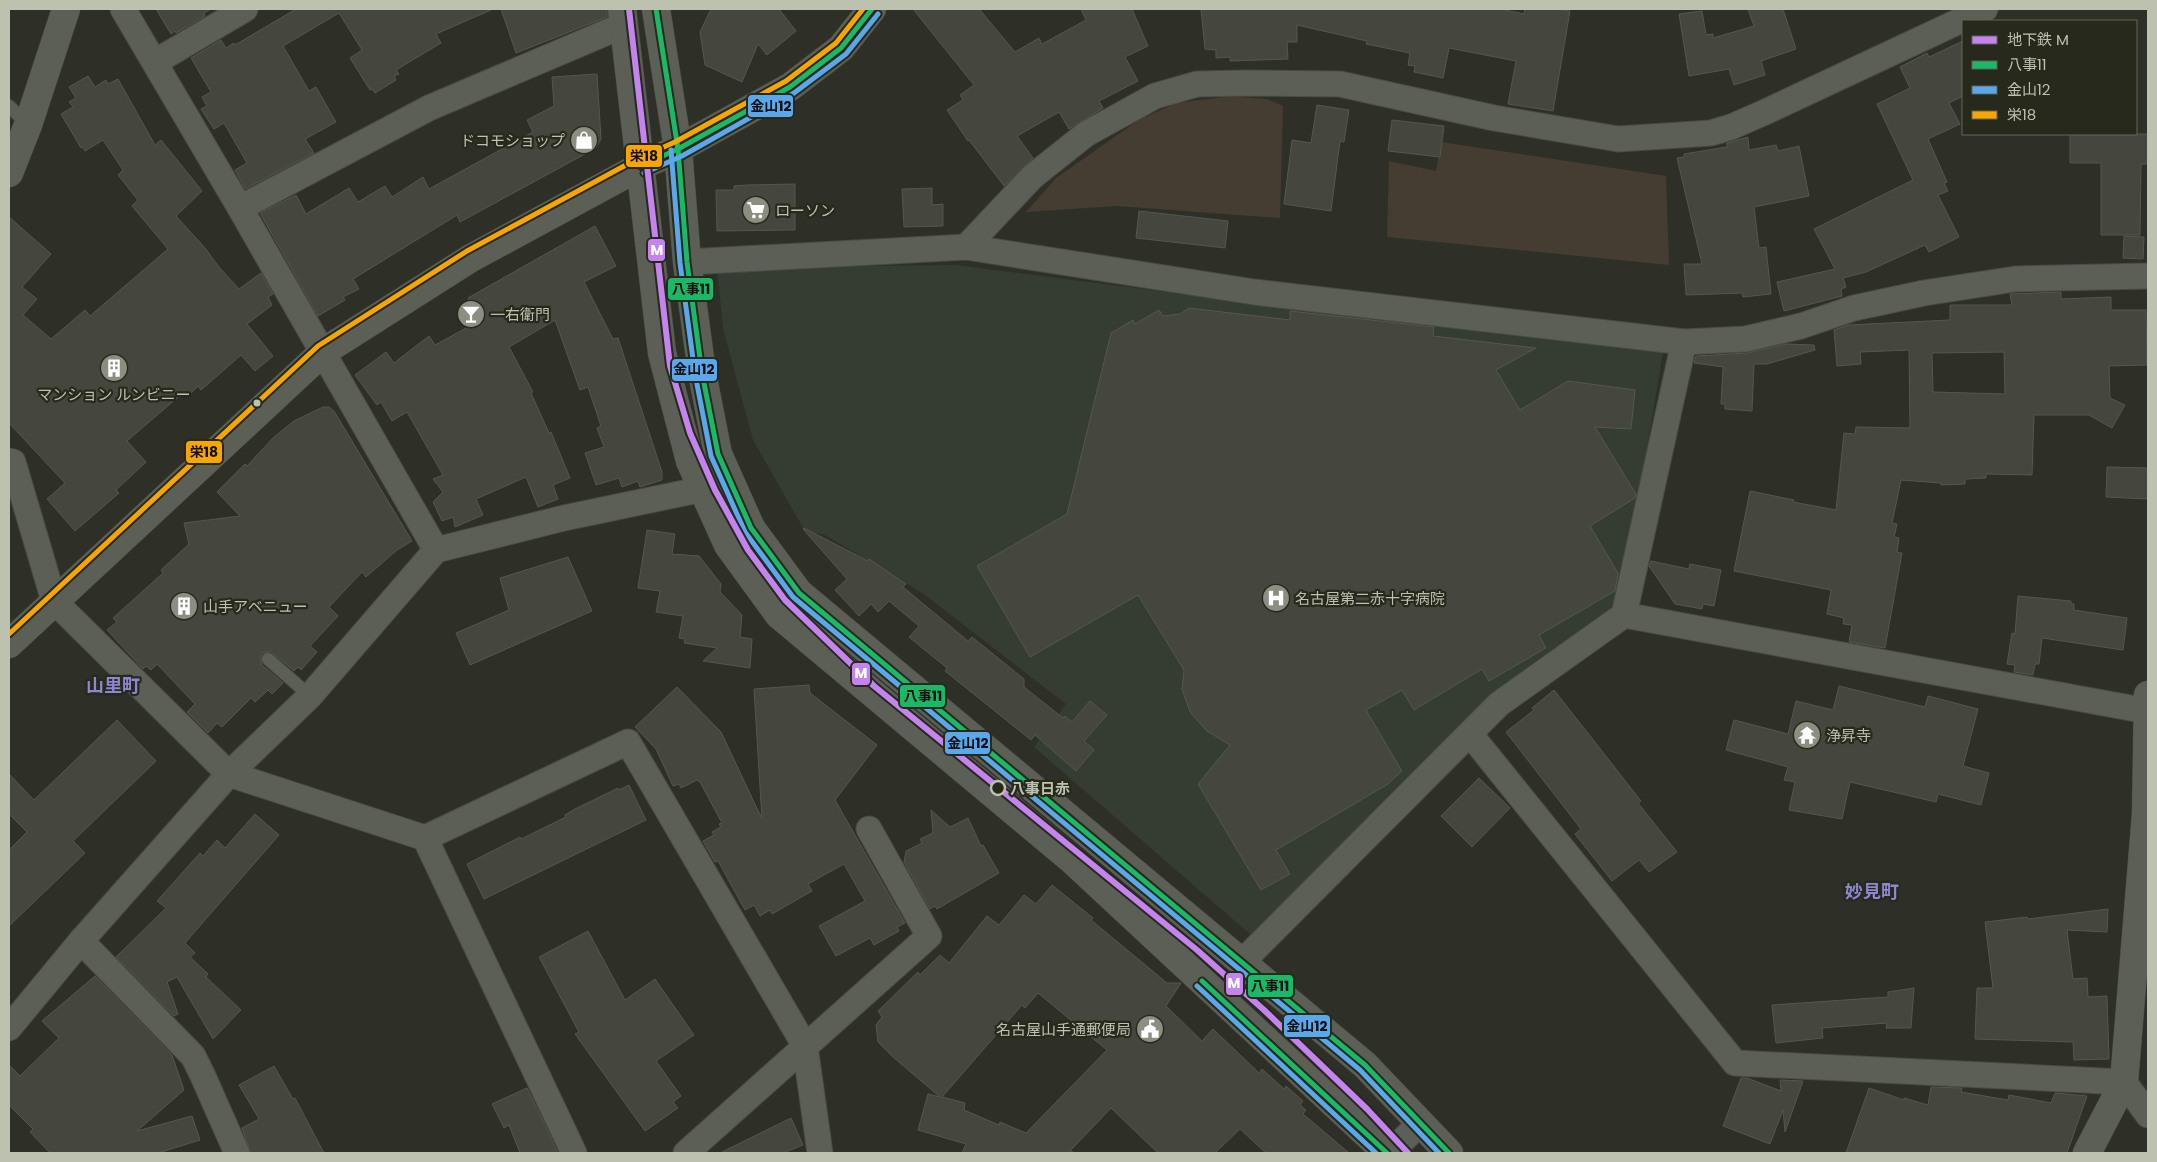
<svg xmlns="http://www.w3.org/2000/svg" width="2157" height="1162" font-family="Poppins,'Noto Sans JP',sans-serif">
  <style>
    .medical { fill: #353c31 }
    .green { fill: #453c32 }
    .building { fill: #45473f; stroke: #55574e; fill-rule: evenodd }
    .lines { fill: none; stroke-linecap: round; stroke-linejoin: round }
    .service-casing { stroke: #494b44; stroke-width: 14 }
    .minor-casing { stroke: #494b44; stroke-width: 27 }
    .tertiary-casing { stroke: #494b44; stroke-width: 29 }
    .service { stroke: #5c5f56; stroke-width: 12 }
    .minor { stroke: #5c5f56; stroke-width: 25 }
    .tertiary { stroke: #5c5f56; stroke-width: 28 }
    .bus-1-casing { stroke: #26291b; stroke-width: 9 }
    .bus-2-casing { stroke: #26291b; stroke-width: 9 }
    .bus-3-casing { stroke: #26291b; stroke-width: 9 }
    .bus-1 { stroke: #1ab867; stroke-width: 5 }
    .bus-2 { stroke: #5aa8eb; stroke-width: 5 }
    .bus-3 { stroke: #f7a600; stroke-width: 5 }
    .metro-1-casing { stroke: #26291b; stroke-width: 10 }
    .metro-1 { stroke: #c583ef; stroke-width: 6 }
    .bus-dot { fill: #bdc1b0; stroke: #26291b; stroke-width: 2 }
    .stop-dot { fill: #26291b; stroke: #bdc1b0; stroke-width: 2.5 }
    .labels { text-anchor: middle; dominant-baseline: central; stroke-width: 4.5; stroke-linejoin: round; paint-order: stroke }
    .poi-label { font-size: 15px; fill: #bdc1b0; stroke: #26291b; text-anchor: start }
    .stop-label { font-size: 15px; font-weight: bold; fill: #bdc1b0; stroke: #26291b; text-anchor: start }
    .quarter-label { font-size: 18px; font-weight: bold; fill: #8d87d0; stroke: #26291b }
    .line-badge { stroke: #26291b; stroke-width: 2 }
    .badge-label { font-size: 14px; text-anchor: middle; font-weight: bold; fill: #fff }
    .pale-badge-label { font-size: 14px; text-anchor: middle; font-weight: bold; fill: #111 }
  </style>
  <rect width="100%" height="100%" fill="#2e3027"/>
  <path class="medical" d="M955 265 1492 333 1663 352 1621 604 1482 705 1251 935 1034 747 1066 704 921 592 823 534 806 533 753 440 723 328 717 268Z"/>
  <g class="green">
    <path d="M1231 96 1267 99 1283 106 1280 218 1117 206 1026 212 1056 178 1140 119 1177 103Z"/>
    <path d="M1441 142 1666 176 1669 265 1387 237 1389 161 1436 171Z"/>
  </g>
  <g class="building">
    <path d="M156 9H211L204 13 205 16 176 33 175 31 171 34Z"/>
    <path d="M296 9H493L436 34 441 43 396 70 399 74 394 76 396 80 375 93 372 89 370 90 350 58 362 50 339 13 283 46 309 91 316 87 336 122 305 139 314 153 245 189 235 170 247 163 224 123 214 129 201 109 207 106 202 97 211 92 191 58 221 40 226 48 234 43 235 45Z"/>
    <path d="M501 9H607V17L516 53Z"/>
    <path d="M711 9H779L796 31 767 55 758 44 742 82 705 65 700 32Z"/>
    <path d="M913 9H979L1015 52 1039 38 1042 44 1086 20 1081 9H1132L1148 46 1125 57 1138 81 1099 101 1103 108 1069 129 1059 112 1017 136 1033 158 1004 186 969 140 968 141 947 110 963 100 960 95 974 85Z"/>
    <path d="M1201 9H1500L1524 14 1525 9H1555L1570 11 1553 111 1508 104 1516 61 1449 48 1443 78 1414 72 1415 66 1408 65 1410 53 1366 44 1367 41 1297 25V42H1287L1288 59 1230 61V57L1216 58V50L1205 49Z"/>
    <path d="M1748 9H1783L1796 49 1761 61 1765 75 1734 85 1729 69 1689 76 1679 14 1702 11 1706 35 1713 34V38L1754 26Z"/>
    <path d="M1963 41V96L1949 103 1960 124 1928 139 1947 182 1944 183 1948 191 1938 195 1959 237 1929 252 1925 245 1866 272 1843 278 1846 287 1841 289 1842 296 1784 311 1777 282 1835 269 1814 229 1913 180 1877 104 1910 88 1900 67 1927 53 1929 57Z"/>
    <path d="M597 74 601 139 596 148 460 222 457 215 353 279 359 289 343 297 345 300 318 316 260 213 296 195 306 214 349 188 358 202 385 186 392 197 423 177 429 189 533 132 527 120 554 106 552 77Z"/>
    <path d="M88 76 95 87 106 80 108 84 118 79 155 145 161 140 202 191 176 216 205 248 219 267 239 289 261 273 273 294 268 297 272 305 247 324 273 356 255 371 241 355 201 390 198 386 188 396 184 392 127 441 146 462 116 490 119 493 75 531 47 499 65 483 9 423V217L51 254 22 287 37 299 23 315 51 339 85 310 90 316 168 249 132 206 138 200 118 175 123 170 103 140 85 151 83 147 81 148 61 114 73 107 69 102 76 98 69 87Z"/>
    <path d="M1317 105 1349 110 1344 142 1340 141 1331 211 1284 204 1292 140 1311 143Z"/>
    <path d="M1392 120 1444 126 1440 157 1388 151Z"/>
    <path d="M2070 134H2148V164H2141L2140 235H2101V163H2070Z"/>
    <path d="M1748 137 1749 150 1776 145 1778 151 1799 146 1809 196 1754 207 1759 248 1766 247 1771 294 1743 297 1742 293 1686 295 1684 264H1702L1677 158 1684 157V154L1727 147V143Z"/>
    <path d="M795 184V230L717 231 716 190H734V186L747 185Z"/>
    <path d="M932 188V205L943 204V226L904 227 902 189Z"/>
    <path d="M1139 211 1228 221 1225 248 1136 238Z"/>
    <path d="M595 226 616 266 584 282 613 339 618 338 662 472V480L640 487 638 481 622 487 619 478 596 485 585 453 604 447 597 428 601 426 588 387 580 390 555 320 509 347 533 392 531 393 549 433 551 432 570 478 553 485 558 499 538 507 526 477 476 499 483 515 455 527 453 517 442 521 433 502 443 492 433 479 443 475 407 412 392 421 381 402 377 405 355 375 386 352 394 363 429 336 435 345 481 320 468 298Z"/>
    <path d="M2124 236 2144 237 2143 259 2123 258Z"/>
    <path d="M2061 292V299L2111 297V310H2146L2147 365 2109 366 2110 398 2125 405 2112 428 2089 415H2034L2032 475 1986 474V478L1965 479V484L1941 485V483L1901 480 1892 523 1897 524 1894 537 1899 538 1897 552 1902 553 1885 648 1849 642 1852 625 1843 624 1844 618 1827 614 1831 590 1734 571 1750 491 1794 500 1793 502 1836 510 1844 433 1855 434 1856 427 1910 428 1909 350 1860 352 1861 364 1837 366 1834 330 1848 325 1950 320V305H2012L2010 294ZM2004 352 2005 394 1933 392 1932 353Z"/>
    <path d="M1189 308 1290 320V311L1434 327 1433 336 1536 348 1496 370 1520 410 1568 381 1635 390 1631 429 1595 427 1636 494 1635 498 1590 526 1618 573 1615 591 1539 635 1546 648 1489 681 1482 669 1414 710 1402 690 1366 710 1402 771 1388 784 1276 850 1290 874 1261 890 1198 784 1230 745 1207 731 1190 712 1182 689 1184 670 1138 595 1030 657 977 566 1067 514 1111 333 1133 320 1135 324 1159 310 1163 316 1180 314Z"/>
    <path d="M1786 344 1814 345 1815 350 1767 364H1754L1752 411 1725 409V404H1721L1723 367 1694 363 1696 356 1747 353Z"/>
    <path d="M323 407H329L334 411 412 541 397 550 366 577 362 572 329 607 338 616 310 646 317 652 301 670 298 667 294 671 270 651 262 653 260 658 262 665 283 683 272 694 268 690 255 702 251 698 222 727 217 723 208 733 187 712 195 704 157 664 151 670 146 666 143 669 107 630 117 622 113 618 163 573 161 570 189 544 184 523 240 516 217 492 245 464 247 466 274 437 294 421Z"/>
    <path d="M2107 467 2148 468V499L2106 497Z"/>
    <path d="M804 528 868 561 869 559 906 584 903 587 968 641 972 637 1024 679V687L1063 718 1065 716 1072 722 1090 701 1107 715 1084 741 1094 750 1076 771 1035 735 1031 740 945 671 947 668 909 637 919 626 889 601 878 612 871 604 859 616 835 590 847 579 803 529Z"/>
    <path d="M647 530 675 534 672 554 699 556 721 584 720 592 742 615 740 637 752 639 750 668 703 661 717 648 684 643 685 639 679 638 683 616 656 612 660 591 638 588Z"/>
    <path d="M568 557 592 611 470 665 456 633 509 610 500 578Z"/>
    <path d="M1651 561 1689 569 1690 564 1721 570 1714 606 1703 604 1702 609 1675 604 1649 566Z"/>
    <path d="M2018 596 2071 601V604H2074V610L2127 618 2123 650 2042 638 2039 664H2035L2033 675 2014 672 2015 665 2007 664 2012 633 2015 634Z"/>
    <path d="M809 685 810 693 877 745 835 800 905 923 897 927 899 931 874 945 870 938 836 956 819 926 865 901 844 864 808 884 812 891 772 914 770 910 760 916 754 905 745 910 718 861 715 862 703 841 714 835 712 832 721 827 719 824 722 823 700 782 697 780 681 788 679 784 673 786 656 749 635 727 677 687 721 732 762 819 754 689Z"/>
    <path d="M1839 686 1925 707 1928 696 1978 709 1963 766 1989 773 1981 805 1938 794 1936 802 1850 782 1842 819 1789 810 1795 782 1784 780 1788 767 1726 750 1734 720 1788 734 1796 701 1833 710Z"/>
    <path d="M1554 690 1641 801 1638 803 1677 852 1649 872 1639 860 1612 881 1575 834 1581 829 1506 732 1534 710 1532 708Z"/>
    <path d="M117 720 156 761 73 841 85 853 9 926V850L27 832 9 814V774L34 800Z"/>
    <path d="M1479 778 1510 808 1472 847 1441 816Z"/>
    <path d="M629 785 646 820 484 899 467 864 520 837 521 839 566 817 565 815 575 809 618 788 619 790Z"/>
    <path d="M931 810 950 827 968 818 981 846 983 845 999 873 937 909 935 906 930 909 904 862 906 851 922 843 920 839 933 833Z"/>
    <path d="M255 814 279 835 185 943 195 953 190 957 208 974 206 977 241 1010 213 1039 177 977 167 982 178 1014 174 1016 116 957 166 908 157 901 200 853 203 856 217 840 225 848Z"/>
    <path d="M1052 885 1093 918 1091 920 1167 983H1181L1166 1006 1202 1041 1213 1029 1259 1073 1262 1069 1284 1089 1286 1086 1303 1101 1300 1105 1306 1110 1303 1114 1349 1153H1266L1240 1129 1215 1153H1158L1111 1108 1070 1151 1075 1153H962L966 1144 918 1130 928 1094 940 1097 893 1057 878 1042 876 1025 882 1017 878 1011 918 972 920 975 940 955 949 963 987 916 999 925 1024 895 1036 904ZM1038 993 1107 1050 1026 1133 1000 1122 999 1125 964 1110 965 1103 942 1097 1022 1005 1025 1008Z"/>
    <path d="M2108 909 2107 932 2067 930 2073 979 2087 978 2088 997 2107 996 2109 1059 2074 1060 2073 1042 1975 1039 1977 988H1993L1985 922 2027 917 2028 919Z"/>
    <path d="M588 931 625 1000 655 979 694 1035 656 1061 681 1096 673 1102 678 1108 645 1131 575 1034 579 1032 539 957Z"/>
    <path d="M95 976 172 1055 184 1090 137 1131 192 1116 200 1140 158 1153H50L30 1132 33 1129 9 1105V1065L20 1076 59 1038 42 1021Z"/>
    <path d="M1914 988 1911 1028H1886L1887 1023 1822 1028 1823 1038 1776 1043 1772 1005 1888 997V992Z"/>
    <path d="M274 1066 293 1099 295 1098 324 1153H251L242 1128 259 1119 239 1085Z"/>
    <path d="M1741 1078H1747L1781 1091 1780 1080 1803 1081 1785 1132 1783 1110 1770 1144 1723 1126Z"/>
    <path d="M1931 1087 1962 1088 1961 1092 2008 1100 2009 1095 2051 1103 2055 1093 2087 1096 2067 1153H1846L1869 1088 1904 1100V1098L1928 1105Z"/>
    <path d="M527 1088 547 1129 558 1153H520L509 1125 504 1128 492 1104Z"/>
    <path d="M791 1118 803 1145 783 1153H720Z"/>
  </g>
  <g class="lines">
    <g class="service-casing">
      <g id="service">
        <path d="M9 106 28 125"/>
        <path d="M268 659 310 696"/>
      </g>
    </g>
    <g class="minor-casing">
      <g id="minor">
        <path d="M123 9 240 208 436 550"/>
        <path d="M155 62 245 9"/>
        <path d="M240 208 429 108 624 25"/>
        <path d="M966 247 1032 177 1086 134 1155 96 1197 84 1244 83 1340 84 1494 118 1618 139 1711 133 1731 127 1763 113 1985 9"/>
        <path d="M687 262 966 247 1254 292 1684 342 1746 339 1801 326 1854 308 1924 293 2015 279 2148 276"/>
        <path d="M9 461 13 462 54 601 229 774 425 838 628 742 805 1046 820 1153"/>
        <path d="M1624 615 2147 711"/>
        <path d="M1470 734 1735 1063 2124 1082 2148 1115"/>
        <path d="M425 838 574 1153"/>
        <path d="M81 941 193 1056 202 1074 237 1153"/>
        <path d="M1242 962 1499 704 1624 615 1684 342"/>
        <path d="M9 1028 81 941 229 774 310 696 436 550 564 518 703 489"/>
        <path d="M686 1153 929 936 869 829"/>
        <path d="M1390 1153 1420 1123"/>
      </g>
    </g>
    <g class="tertiary-casing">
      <g id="tertiary">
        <path d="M622 9 662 353 690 461 728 545 779 615 1072 860 1387 1153"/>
        <path d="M656 9 678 149 687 262 702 373 718 454 751 528 799 593 1365 1065 1449 1153"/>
        <path d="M9 173 28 125 66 9"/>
        <path d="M9 644 323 352 471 258 641 166 678 149 790 87 841 48 872 9"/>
        <path d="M2087 1153 2124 1082 2146 814 2148 695"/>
      </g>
    </g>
    <use href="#service" class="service"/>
    <use href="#minor" class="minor"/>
    <use href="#tertiary" class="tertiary"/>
    <g class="bus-1-casing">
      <g id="bus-1">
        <path d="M656 9 678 149 687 262 702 373 718 454 751 528 799 593 1365 1065 1449 1153"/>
        <path d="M641 166 678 149 790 87 841 48 872 9"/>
        <path d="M1202 981 1387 1153"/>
      </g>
    </g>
    <g class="bus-2-casing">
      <g id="bus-2">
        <path d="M671 150 680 263 695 374 711 456 745 532 793 597 1360 1070 1439 1153"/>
        <path d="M644 173 682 156 794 93 846 54 878 14"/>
        <path d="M1197 986 1376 1153"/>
      </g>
    </g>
    <g class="bus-3-casing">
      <path id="bus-3" d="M9 634 318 346 467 251 637 159 675 142 786 81 836 43 863 9"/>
    </g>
    <use href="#bus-1" class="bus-1"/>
    <use href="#bus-2" class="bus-2"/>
    <use href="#bus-3" class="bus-3"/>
    <g class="metro-1-casing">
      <path id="metro-1" d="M629 9 670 366 690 433 715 490 748 550 785 600 874 686 1197 950 1264 1010 1367 1109 1408 1153"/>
    </g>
    <use href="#metro-1" class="metro-1"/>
  </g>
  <defs>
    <g id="shop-disc" transform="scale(1.4375)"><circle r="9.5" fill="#8b8e80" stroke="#26291b"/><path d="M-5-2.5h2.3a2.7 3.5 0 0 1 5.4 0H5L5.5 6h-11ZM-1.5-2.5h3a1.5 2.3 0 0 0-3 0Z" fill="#fff"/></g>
    <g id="supermarket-disc" transform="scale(1.4375)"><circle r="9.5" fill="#8b8e80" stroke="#26291b"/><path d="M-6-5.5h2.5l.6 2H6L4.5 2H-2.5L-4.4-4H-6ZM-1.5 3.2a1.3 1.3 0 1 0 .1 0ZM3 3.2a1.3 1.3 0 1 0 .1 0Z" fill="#fff"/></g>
    <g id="bar-disc" transform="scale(1.4375)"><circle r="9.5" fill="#8b8e80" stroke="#26291b"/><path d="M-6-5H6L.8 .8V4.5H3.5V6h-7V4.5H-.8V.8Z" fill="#fff"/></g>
    <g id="building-disc" transform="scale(1.4375)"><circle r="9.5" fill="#8b8e80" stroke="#26291b"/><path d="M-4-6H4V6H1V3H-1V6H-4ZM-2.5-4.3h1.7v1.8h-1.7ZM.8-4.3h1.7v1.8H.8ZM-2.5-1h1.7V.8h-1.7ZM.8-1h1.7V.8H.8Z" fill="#fff"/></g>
    <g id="hospital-disc" transform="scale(1.4375)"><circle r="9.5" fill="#8b8e80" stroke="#26291b"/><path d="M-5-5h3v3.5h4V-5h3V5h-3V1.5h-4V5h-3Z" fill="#fff"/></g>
    <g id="temple-disc" transform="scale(1.4375)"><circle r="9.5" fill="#8b8e80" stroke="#26291b"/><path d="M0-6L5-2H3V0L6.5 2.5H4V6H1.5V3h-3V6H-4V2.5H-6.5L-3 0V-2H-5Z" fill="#fff"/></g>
    <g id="civic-disc" transform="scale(1.4375)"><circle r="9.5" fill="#8b8e80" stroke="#26291b"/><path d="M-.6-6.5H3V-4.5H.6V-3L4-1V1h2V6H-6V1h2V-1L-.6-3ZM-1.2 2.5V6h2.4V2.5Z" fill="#fff"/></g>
  </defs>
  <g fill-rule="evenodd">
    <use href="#shop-disc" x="584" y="140"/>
    <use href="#supermarket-disc" x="756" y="210"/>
    <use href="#bar-disc" x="471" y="314"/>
    <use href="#building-disc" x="114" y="368"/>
    <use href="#hospital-disc" x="1276" y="598"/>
    <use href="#building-disc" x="184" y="606"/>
    <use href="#temple-disc" x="1807" y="735"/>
    <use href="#civic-disc" x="1150" y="1029"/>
  </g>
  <circle class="bus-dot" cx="257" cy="403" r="4.5"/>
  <circle class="stop-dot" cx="998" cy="788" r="7"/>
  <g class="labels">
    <g class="poi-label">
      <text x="565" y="140" text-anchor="end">ドコモショップ</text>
      <text x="775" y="210">ローソン</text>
      <text x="490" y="314">一右衛門</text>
      <text x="114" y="394" text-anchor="middle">マンション ルンビニー</text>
      <text x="1295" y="598">名古屋第二赤十字病院</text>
      <text x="203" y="606">山手アベニュー</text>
      <text x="1826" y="735">浄昇寺</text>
      <text x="1131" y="1029" text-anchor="end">名古屋山手通郵便局</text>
    </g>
    <g class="stop-label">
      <text x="1010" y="788">八事日赤</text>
    </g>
    <g class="quarter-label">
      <text x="113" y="685">山里町</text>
      <text x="1872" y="891">妙見町</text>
    </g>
  </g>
  <g class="line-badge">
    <rect x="747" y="94" width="47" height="24" rx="5" fill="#5aa8eb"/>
    <rect x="625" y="144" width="38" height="24" rx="5" fill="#f7a600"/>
    <rect x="647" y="238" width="19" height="24" rx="5" fill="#c583ef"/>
    <rect x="667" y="277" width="47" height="24" rx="5" fill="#1ab867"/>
    <rect x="671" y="358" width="47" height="24" rx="5" fill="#5aa8eb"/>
    <rect x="185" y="440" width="38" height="24" rx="5" fill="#f7a600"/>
    <rect x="851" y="662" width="20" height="24" rx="5" fill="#c583ef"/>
    <rect x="899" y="684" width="47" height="24" rx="5" fill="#1ab867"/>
    <rect x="944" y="731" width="47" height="24" rx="5" fill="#5aa8eb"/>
    <rect x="1225" y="972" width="19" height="24" rx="5" fill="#c583ef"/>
    <rect x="1247" y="974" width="47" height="24" rx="5" fill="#1ab867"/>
    <rect x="1283" y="1014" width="48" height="24" rx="5" fill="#5aa8eb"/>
  </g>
  <g class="badge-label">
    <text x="657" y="255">M</text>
    <text x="861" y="678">M</text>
    <text x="1234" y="988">M</text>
  </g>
  <g class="pale-badge-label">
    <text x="771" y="111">金山12</text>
    <text x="644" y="161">栄18</text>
    <text x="691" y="294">八事11</text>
    <text x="694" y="374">金山12</text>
    <text x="204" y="457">栄18</text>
    <text x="923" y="701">八事11</text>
    <text x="968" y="748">金山12</text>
    <text x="1270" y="991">八事11</text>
    <text x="1307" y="1031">金山12</text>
  </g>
  <rect width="2157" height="1162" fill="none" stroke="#bdc1b0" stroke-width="20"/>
  <rect x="1962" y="20" width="175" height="115" fill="#26291b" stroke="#626657"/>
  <rect x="1972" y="36" width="25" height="8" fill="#c583ef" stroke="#626657"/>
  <text x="2007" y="45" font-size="15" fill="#bdc1b0">地下鉄 M</text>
  <rect x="1972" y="61" width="25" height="8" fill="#1ab867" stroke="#626657"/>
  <text x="2007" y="70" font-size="15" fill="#bdc1b0">八事11</text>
  <rect x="1972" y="86" width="25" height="8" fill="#5aa8eb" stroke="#626657"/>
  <text x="2007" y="95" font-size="15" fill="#bdc1b0">金山12</text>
  <rect x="1972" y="111" width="25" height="8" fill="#f7a600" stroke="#626657"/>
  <text x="2007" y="120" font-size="15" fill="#bdc1b0">栄18</text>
</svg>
